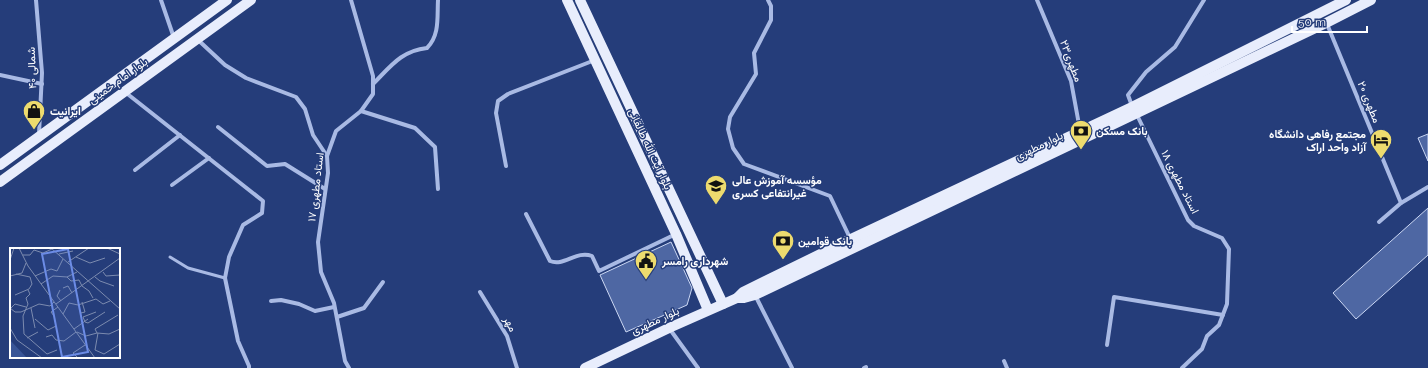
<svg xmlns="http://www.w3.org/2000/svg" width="1428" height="368" font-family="Raleway,Vazirmatn,sans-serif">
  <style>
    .building { fill: #4e67a3; stroke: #cbd7f3 }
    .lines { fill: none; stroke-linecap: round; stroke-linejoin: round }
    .service { stroke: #a9bae4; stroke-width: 3 }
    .minor { stroke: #a9bae4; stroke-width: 4 }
    .primary { stroke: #e8edfc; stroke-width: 10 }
    .labels { text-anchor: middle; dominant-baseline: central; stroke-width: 3; stroke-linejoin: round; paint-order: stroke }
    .street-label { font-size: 11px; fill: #fff; stroke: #253d7a }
    .poi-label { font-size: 11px; font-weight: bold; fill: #fff; stroke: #253d7a; text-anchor: start }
    .inset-road { fill: none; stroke: #7c8baf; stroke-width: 1 }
    .view { fill: #6c8ce6; fill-opacity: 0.15; stroke: #6c8ce6; stroke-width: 2 }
    .inset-edge { fill: none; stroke: #fff; stroke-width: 2 }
  </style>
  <rect width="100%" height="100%" fill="#253d7a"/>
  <g class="building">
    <path d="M1428 134V161L1418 138Z"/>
    <path d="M1428 208V255L1356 319 1333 293Z"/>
    <path d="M671 242 692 288 687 305 626 332 600 275Z"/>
  </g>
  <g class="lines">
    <path class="service" d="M170 257 188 268 225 278"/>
    <g class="minor">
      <path d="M36 0 42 73 39 134"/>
      <path d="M161 0 174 38"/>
      <path d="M768 0 771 6V20L754 53 756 74 730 117 728 129 733 148 744 164 830 196 850 238"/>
      <path d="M1037 0 1071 81 1080 130"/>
      <path d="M1327 24 1401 203 1428 187"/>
      <path d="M197 39 225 65 246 78 296 97 305 109 313 135 327 156"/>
      <path d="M0 75 42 84"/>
      <path d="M373 84C391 66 401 51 427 48 440 35 437 17 438 0"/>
      <path d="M125 92 263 201 262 213 243 225 229 257 225 278 238 341 249 366V368"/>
      <path d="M1132 106 1128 95 1146 72 1175 47 1204 0"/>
      <path d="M361 111 415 128 435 147 438 189"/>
      <path d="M1136 113 1188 220 1194 226 1222 238 1229 249 1227 304 1219 325 1207 336 1202 349 1182 368"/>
      <path d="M218 127 267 166 285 164 325 189"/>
      <path d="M506 166 496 113 498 101 508 94 595 60"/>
      <path d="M135 170 180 135"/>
      <path d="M172 185 209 158"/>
      <path d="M526 214 550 261C564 267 576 250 592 256L599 271 676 234"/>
      <path d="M1379 222 1401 203"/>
      <path d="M480 292 507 336 517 368"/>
      <path d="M755 295 792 368"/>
      <path d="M271 301 281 300 299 304 315 311 334 307"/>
      <path d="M337 317 364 308 383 282"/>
      <path d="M669 328 698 368"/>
      <path d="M1107 345 1114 297 1223 315"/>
      <path d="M1004 361 1007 368"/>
      <path d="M349 368 345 361 334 303 321 272 318 242 328 173 327 156 336 131 361 111 373 94V76L351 0"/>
      <path d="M864 368 866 367"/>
    </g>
    <g class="primary">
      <path d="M567 0 676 234 708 310"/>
      <path d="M580 0 723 304"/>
      <path d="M0 165 227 0"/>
      <path d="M0 182 251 0"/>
      <path d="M737 298H744L755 295 1326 23 1371 0"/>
      <path d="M585 368 669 328 737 298 743 292 851 239 1132 107 1346 0"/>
    </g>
  </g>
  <defs>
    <g id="shop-pin" transform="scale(1.15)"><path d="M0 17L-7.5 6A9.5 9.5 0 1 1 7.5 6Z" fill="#eddb6e" stroke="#253d7a"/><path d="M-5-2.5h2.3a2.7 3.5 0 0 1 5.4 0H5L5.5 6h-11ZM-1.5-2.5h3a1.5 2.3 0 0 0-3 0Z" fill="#111"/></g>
    <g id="bank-pin" transform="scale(1.15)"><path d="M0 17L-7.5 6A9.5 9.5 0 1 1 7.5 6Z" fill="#eddb6e" stroke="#253d7a"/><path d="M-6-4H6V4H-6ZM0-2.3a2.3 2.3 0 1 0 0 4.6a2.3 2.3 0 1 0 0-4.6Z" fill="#111"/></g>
    <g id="hotel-pin" transform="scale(1.15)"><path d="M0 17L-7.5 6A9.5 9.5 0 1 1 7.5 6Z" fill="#eddb6e" stroke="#253d7a"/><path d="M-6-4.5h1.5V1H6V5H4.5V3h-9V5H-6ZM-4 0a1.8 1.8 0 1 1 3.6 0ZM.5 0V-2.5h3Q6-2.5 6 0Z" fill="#111"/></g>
    <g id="university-pin" transform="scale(1.15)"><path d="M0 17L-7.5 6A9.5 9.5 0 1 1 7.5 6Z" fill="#eddb6e" stroke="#253d7a"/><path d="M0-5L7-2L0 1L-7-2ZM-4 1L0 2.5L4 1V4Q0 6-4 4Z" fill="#111"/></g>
    <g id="civic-pin" transform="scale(1.15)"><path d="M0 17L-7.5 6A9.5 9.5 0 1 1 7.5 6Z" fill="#eddb6e" stroke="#253d7a"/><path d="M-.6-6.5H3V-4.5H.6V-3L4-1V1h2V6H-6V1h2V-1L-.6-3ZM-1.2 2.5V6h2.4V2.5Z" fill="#111"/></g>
  </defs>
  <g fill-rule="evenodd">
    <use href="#shop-pin" x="34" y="111"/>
    <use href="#bank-pin" x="1081" y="131"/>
    <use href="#hotel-pin" x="1381" y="140"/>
    <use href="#university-pin" x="716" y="186"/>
    <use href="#bank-pin" x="783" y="241"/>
    <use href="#civic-pin" x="646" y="261"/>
  </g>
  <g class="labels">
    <g class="street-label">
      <text transform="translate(1071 61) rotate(69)">مطهری۲۳</text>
      <text transform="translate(32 68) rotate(-92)">شمالی ۴۰</text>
      <text transform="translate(118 81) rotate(-36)">بلوار امام خمینی</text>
      <text transform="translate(1369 102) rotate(68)">مطهری ۲۰</text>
      <text transform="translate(1039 146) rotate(-26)">بلوار مطهری</text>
      <text transform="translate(650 149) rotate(65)">بلوار آیت الله طالقانی</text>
      <text transform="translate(1180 182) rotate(63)">استاد مطهری ۱۸</text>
      <text transform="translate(316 187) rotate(-83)">استاد مطهری ۱۷</text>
      <text transform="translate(655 321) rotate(-25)">بلوار مطهری</text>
      <text transform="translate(510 324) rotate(61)">مهر</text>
    </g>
    <g class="poi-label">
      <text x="50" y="111">ایرانیت</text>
      <text x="1096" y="131">بانک مسکن</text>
      <text x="1366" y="134" text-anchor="end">مجتمع رفاهی دانشگاه<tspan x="1366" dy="13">آزاد واحد اراک</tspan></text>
      <text x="732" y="180">مؤسسه آموزش عالی<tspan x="732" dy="13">غیرانتفاعی کسری</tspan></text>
      <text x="798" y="241">بانک قوامین</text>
      <text x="662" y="261">شهرداری رامسر</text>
    </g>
  </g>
  <g transform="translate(10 248)">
    <rect width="110" height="110" fill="#253d7a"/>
    <path d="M0 92 17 110H0Z" fill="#395597"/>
    <path class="inset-road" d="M9 0 18 18 85 110M41 0 110 61M97 0 110 6M49 6 63 3M13 7H20L24 2 33 5 42 1M66 9 80 15 95 10M0 12 4 0M58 14 79 0M41 21 47 23 53 11M93 24 96 28 110 27M6 26 20 29M0 28 12 25 16 15M25 28 41 21M57 29 61 33 69 32 72 38M85 29 90 33 104 38M31 36 43 28 57 29 67 24M72 38 79 43 83 50M53 40 58 38 62 45M18 42 20 46 16 50 18 56 13 68 14 86 37 106 47 102M50 42 47 48 51 53M5 47 19 41 22 36 20 29M46 56 110 10M0 60 5 64H11L29 56 40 58 44 54M1 60 5 56 16 59M21 60 25 80M71 65 75 64 72 54M53 66 59 55 68 57 86 51 93 56 100 53M44 68 41 64 48 59M25 71 38 82 46 78M75 74 78 75 95 64M75 74 73 69 86 64M0 80 7 92 32 110M64 81 78 71M67 84 76 88 87 85 99 86 110 81M87 85 85 81 108 67M36 89 42 87 46 92 54 93 66 84M17 90 28 84M85 102 94 106 110 96M85 102 88 85M67 109 63 105 75 97"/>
    <path class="view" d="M58 1 78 104 52 109 32 6Z"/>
    <rect width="110" height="110" class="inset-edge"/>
  </g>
  <path d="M1292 26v6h75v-6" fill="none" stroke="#ffffff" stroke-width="2"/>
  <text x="1298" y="26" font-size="12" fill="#ffffff" stroke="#253d7a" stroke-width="3" paint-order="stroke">50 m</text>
</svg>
